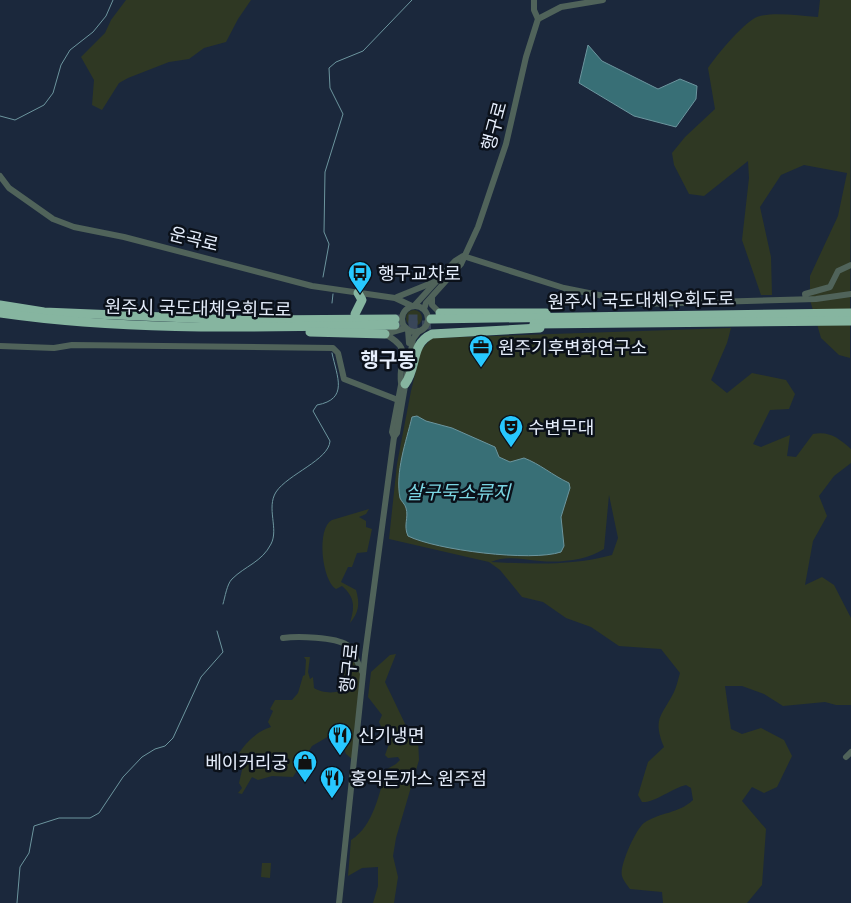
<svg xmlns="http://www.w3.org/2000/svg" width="851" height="903" font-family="'Space Grotesk','Noto Sans KR',sans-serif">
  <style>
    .green { fill: #2f3823; fill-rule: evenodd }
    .water { fill: #386f76; stroke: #6c959e }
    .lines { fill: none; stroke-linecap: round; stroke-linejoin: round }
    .stream { stroke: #6c959e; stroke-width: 1 }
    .highway-tunnel { stroke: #394659; stroke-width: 9; stroke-dasharray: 9 4.5; stroke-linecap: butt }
    .minor { stroke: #50635a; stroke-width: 6 }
    .highway { stroke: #86b5a0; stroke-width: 9 }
    .labels { text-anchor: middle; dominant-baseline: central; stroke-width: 5; stroke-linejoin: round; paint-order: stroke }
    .street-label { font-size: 18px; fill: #e6eefc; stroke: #0b111a }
    .poi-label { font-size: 18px; fill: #e6eefc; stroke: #0b111a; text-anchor: start }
    .water-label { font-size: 19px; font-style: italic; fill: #7bd6e3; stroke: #0b111a }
    .quarter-label { font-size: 20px; font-weight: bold; fill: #e6eefc; stroke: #0b111a }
  </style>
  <rect width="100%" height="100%" fill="#1b283c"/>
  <g class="green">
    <path d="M126 0H251L238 19 226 42 204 48 189 59 169 62 128 78 119 83 102 110 92 105 94 80 81 57 105 33 111 20Z"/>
    <path d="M820 0H851L850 358 839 355 821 338 810 300V276L838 216 847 173 804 165 781 175 760 207 771 257 772 295H761L742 240 749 178 748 161 704 196 689 194 674 165 672 153 685 137 715 109 708 68C716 56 747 18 760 16 778 12 799 16 818 17Z"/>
    <circle cx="414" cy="318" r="8"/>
    <path d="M731 328 727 343 711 380 727 393 752 373 786 380 795 394 789 409 770 410 753 444 761 447 790 435 787 456 796 457 813 434C830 431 838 438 851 449V463L834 476 819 496 827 516 813 541 805 585 822 577 834 585 851 618V705H836L825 702 783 706 764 694 742 686H725L731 729 742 734 761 728 784 740 792 756 777 787 764 793 752 787 742 801 766 829 762 885 747 903H663L662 892 630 889C627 885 623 880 622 876 619 866 636 829 644 823 660 812 678 814 693 800L691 788 686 785C672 788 655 803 642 802L638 795 648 762 664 747C652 718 662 716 674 692 677 686 678 679 680 673L661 649 619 646 591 627 566 618 543 602 522 597 500 570 489 562 389 539 397 464 411 391 421 350 432 338ZM609 495 618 538 612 555C571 566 532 564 491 562 507 555 523 560 540 561 561 563 587 560 604 549Z"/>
    <path d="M369 509 366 514 359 517 366 521V527L372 529 367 552 357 553 352 567H348L341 582 356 590C360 604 359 612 350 623 355 607 355 597 342 586L336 589C322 581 316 528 332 520Z"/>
    <path d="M346 651 362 673 353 760 346 754 344 749 347 745 348 735 336 732 312 746 293 777 272 776 258 780 252 777 242 794 238 793 242 788 239 783 242 770 238 767 233 769C235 752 255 731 271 727L268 722 273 711 270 709 275 700H292L298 693 303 676 305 675 306 660 304 657H310L308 672 310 679 313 677 314 688C320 692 332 694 339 691L344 670 349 668Z"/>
    <path d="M396 654 385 682 408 730 418 739 419 760 396 838 393 856 398 877 394 903H373L378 886V867L362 868 348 876 351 840C374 826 379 792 387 769L396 764 400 760 398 757 388 758 385 755 389 744 379 722 382 715 368 697 371 672 390 655Z"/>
    <path d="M262 863H271L270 878 261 877Z"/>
  </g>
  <g class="water">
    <path d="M588 45 602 61 658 89 680 79 697 86 696 99 676 127 634 116 579 83Z"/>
    <path d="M417 416 426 421 452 428 495 447 499 457 510 462 524 458C540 464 552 475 569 483L570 488 561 517 564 546 561 552C531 562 436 550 408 536 403 525 409 518 406 508 405 504 401 501 400 498 395 472 406 442 412 417Z"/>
  </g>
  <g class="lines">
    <g class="stream">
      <path d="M0 116 15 120 44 105 53 93 61 65 70 50 93 32 106 16 113 0"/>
      <path d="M323 277 329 244 324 232 325 172 343 114 330 88 329 68 336 62 363 51 412 0"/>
      <path d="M332 303 333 294"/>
      <path d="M223 604C225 597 227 584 232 579 245 566 262 562 271 544 279 529 266 508 276 492 288 474 329 460 330 441L313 411 317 405C349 399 337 377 332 353"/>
      <path d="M17 903 20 867 29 853 34 826 59 818H90L99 813 123 777 142 757 155 749 165 746 173 738 201 677 223 652 217 631"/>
    </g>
    <g class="highway-tunnel">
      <path d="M395 319H420"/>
      <path d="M395 325H431"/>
    </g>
    <g class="minor">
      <path d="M538 19 561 7 603 0"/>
      <path d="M0 176 9 188 53 219 74 227 124 237 312 286 395 298 412 306"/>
      <path d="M397 297 434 282"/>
      <path d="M432 297V305L440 313"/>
      <path d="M806 299 805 294 830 287 838 271 851 265"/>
      <path d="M414 306 455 261 463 256 564 288 643 304 816 299 851 294"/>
      <circle cx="415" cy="319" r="13"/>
      <path d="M424 309 426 303 461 264 478 227 506 144 526 57 538 19 534 10V0"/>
      <path d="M408 330 409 343"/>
      <path d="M385 334C414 350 398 357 401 383"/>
      <path d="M385 334 406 328"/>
      <path d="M0 346 54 348 72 345 333 348 338 353 344 379 398 400"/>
      <path d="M394 437 392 432 401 385"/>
      <path d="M283 638C297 636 335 637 347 645 355 651 357 664 363 673"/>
      <path d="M846 757 851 752"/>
      <path d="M339 903 365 655 394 437 397 433 413 339 419 331"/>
    </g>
    <g class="highway">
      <path d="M0 305 44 312 237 320 395 319"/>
      <path d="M0 313C131 332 264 327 395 325"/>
      <path d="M440 313H546"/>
      <path d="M355 314 362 300 358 293"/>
      <path d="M431 319 851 313"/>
      <path d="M534 324 851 321"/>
      <path d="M310 332 385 334"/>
      <path d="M405 384C418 367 410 344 432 334L540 328"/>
    </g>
  </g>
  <defs>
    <g id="bus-pin" transform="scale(1.25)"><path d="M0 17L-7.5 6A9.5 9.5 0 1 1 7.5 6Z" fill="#27c8ff" stroke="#0b111a"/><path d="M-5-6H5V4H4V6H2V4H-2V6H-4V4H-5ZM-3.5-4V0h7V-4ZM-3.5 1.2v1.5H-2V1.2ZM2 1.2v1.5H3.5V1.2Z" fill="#111"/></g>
    <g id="office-pin" transform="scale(1.25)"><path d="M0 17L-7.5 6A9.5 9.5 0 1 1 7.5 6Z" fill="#27c8ff" stroke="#0b111a"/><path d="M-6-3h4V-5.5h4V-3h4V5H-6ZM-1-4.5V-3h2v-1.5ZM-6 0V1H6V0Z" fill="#111"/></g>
    <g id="theatre-pin" transform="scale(1.25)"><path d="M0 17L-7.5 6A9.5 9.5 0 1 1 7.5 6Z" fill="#27c8ff" stroke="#0b111a"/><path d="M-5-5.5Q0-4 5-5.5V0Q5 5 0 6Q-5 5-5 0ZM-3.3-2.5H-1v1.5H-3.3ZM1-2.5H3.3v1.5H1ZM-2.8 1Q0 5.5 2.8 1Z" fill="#111"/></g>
    <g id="restaurant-pin" transform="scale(1.25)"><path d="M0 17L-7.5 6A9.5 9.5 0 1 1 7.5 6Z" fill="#27c8ff" stroke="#0b111a"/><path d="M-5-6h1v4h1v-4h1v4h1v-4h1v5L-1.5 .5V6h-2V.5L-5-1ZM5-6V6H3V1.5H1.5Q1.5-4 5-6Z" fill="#111"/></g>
    <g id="shop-pin" transform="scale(1.25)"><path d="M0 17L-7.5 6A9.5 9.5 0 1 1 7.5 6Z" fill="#27c8ff" stroke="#0b111a"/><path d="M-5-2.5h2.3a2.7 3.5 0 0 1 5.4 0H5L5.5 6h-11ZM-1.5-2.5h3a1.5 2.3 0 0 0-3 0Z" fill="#111"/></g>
  </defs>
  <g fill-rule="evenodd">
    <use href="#bus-pin" x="360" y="273"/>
    <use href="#office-pin" x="481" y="347"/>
    <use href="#theatre-pin" x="511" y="427"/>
    <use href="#restaurant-pin" x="340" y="735"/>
    <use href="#shop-pin" x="305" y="762"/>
    <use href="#restaurant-pin" x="332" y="778"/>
  </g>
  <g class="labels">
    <g class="street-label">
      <text transform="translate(494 126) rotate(-75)">행구로</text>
      <text transform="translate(194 239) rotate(14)">운곡로</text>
      <text transform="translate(641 300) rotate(-1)">원주시 국도대체우회도로</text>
      <text transform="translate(198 308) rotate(1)">원주시 국도대체우회도로</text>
      <text transform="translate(349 668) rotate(-84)">행구로</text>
    </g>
    <g class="poi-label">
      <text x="378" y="273">행구교차로</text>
      <text x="498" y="347">원주기후변화연구소</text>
      <text x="528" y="427">수변무대</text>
      <text x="358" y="735">신기냉면</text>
      <text x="288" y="762" text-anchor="end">베이커리궁</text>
      <text x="350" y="778">홍익돈까스 원주점</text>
    </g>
    <g class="water-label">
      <text x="458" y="492">살구둑소류지</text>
    </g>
    <g class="quarter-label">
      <text x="388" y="360">행구동</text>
    </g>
  </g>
</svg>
